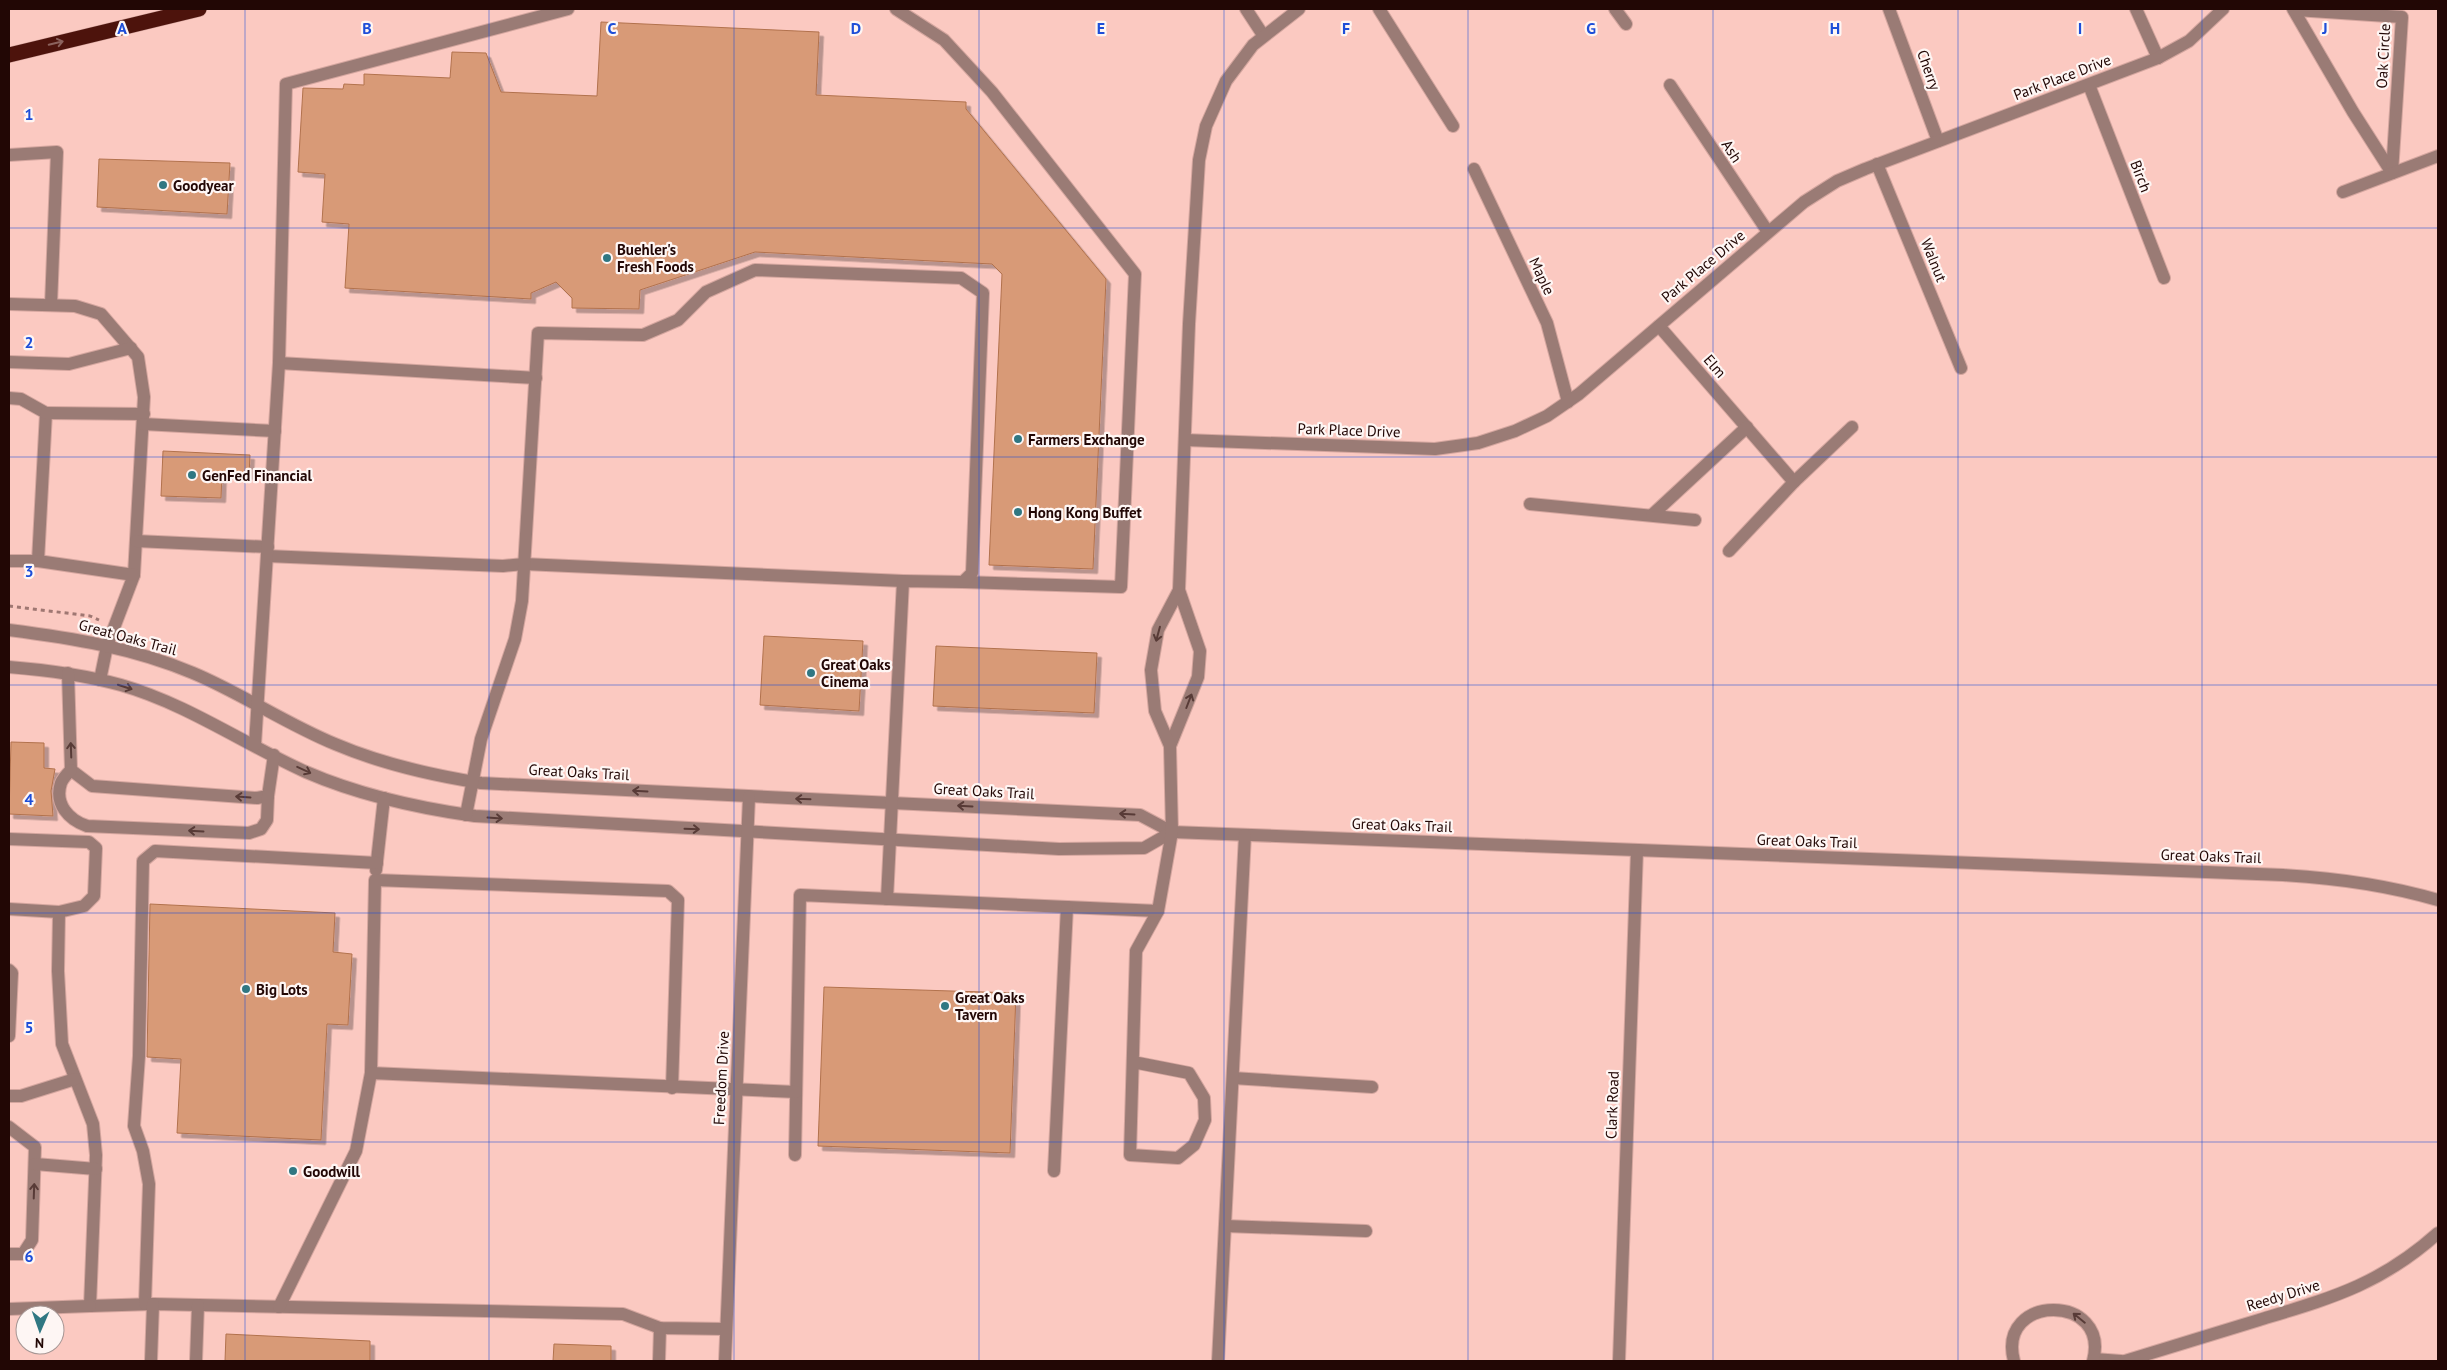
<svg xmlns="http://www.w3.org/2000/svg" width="2447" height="1370" font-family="'PT Sans',sans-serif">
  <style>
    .building { fill: #d89a77; stroke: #b2724d; filter: url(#shadow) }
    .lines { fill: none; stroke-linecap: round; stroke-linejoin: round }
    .minor-casing { stroke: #d4a69f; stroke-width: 14 }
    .highway-casing { stroke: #d4a69f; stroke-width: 16 }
    .path { stroke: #9f7772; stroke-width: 3; stroke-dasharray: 4 4; stroke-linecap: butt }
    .minor { stroke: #9a7b75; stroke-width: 12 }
    .highway { stroke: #4d130c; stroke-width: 15 }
    .oneway { stroke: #8b625d }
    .oneway2 { stroke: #583b37 }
    .grid { fill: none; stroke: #1d4ed8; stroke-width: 1; stroke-opacity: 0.55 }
    .poi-dot { fill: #307782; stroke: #fef6f4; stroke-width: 2 }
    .labels { text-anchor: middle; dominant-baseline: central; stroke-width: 4.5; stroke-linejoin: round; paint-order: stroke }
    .street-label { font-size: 15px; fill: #220705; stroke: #fef6f4 }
    .poi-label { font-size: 15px; font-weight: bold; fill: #220705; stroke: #fef6f4; text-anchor: start }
    .grid-label { font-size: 16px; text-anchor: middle; font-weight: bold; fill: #1d4ed8; stroke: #fef6f4; stroke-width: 4.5; stroke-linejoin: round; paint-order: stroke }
  </style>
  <defs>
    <filter id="shadow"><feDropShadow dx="4.5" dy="4.5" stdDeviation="0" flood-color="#0004"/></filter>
  </defs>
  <rect width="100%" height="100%" fill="#fbc9c1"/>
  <g class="building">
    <path d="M601 22 819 32 816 95 966 102V109L1106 279 1093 569 989 565 1002 274 992 264 755 252 640 290 639 309 572 308V298L556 282 531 293V299L345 288 349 224 322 222 325 174 298 172 303 88 343 89 344 84 364 85V74L450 78 452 52 486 53 501 92 597 96Z"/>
    <path d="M99 159 230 163 227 214 97 207Z"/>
    <path d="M163 451 250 455 249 475 222 474 221 498 161 496Z"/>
    <path d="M764 636 863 641 859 711 760 705Z"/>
    <path d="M936 646 1097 653 1094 713 933 706Z"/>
    <path d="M11 742 44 743V768L55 769 51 791 53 816 9 814Z"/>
    <path d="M150 904 335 913 333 952 352 954 348 1025 327 1024 321 1140 177 1133 181 1059 147 1057Z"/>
    <path d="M824 987 1016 993 1010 1153 818 1146Z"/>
    <path d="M226 1334 370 1341V1361H225Z"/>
    <path d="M554 1344 611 1346V1361H553Z"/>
  </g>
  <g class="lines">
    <g class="minor-casing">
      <g id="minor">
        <path d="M896 9 944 40 992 92 1135 274 1121 587 963 582"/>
        <path d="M1246 9 1263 35"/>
        <path d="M1379 9 1453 126"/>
        <path d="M1615 9 1626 24"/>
        <path d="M1889 9 1938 141"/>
        <path d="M2136 9 2158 58"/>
        <path d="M2293 9 2353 112 2392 173"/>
        <path d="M2296 10 2402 17 2392 173"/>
        <path d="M1670 85 1768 232"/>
        <path d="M2089 85 2164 278"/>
        <path d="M9 155 57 152 51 305"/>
        <path d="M1877 164 1961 368"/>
        <path d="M1474 169 1547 323 1568 402"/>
        <path d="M2343 192 2438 156"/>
        <path d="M9 304 75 306 101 314 138 357 144 397 134 575 107 646 100 680"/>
        <path d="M1659 326 1794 482"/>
        <path d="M9 362 69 364 131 348"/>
        <path d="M279 363 536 378"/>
        <path d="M9 398 21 399 46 413 38 561H9"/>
        <path d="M46 413 144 414"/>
        <path d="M143 424 275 431"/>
        <path d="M1185 440 1435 449 1478 443 1515 431 1547 416 1579 394 1804 202 1837 181 1865 169 2158 58 2189 41 2223 9"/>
        <path d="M1530 504 1695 520"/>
        <path d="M1652 515 1747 427"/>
        <path d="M136 541 268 547"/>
        <path d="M1729 551 1794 482 1852 427"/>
        <path d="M267 556 503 566 524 564 903 581"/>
        <path d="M38 561 134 575"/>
        <path d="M9 630C72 638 134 648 193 673 241 693 286 724 335 744 382 764 430 775 481 783L1140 815 1172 832 2283 875C2336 878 2387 885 2438 900"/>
        <path d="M9 667C47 670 84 675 121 685 187 704 244 744 306 772 359 795 418 808 475 816L1059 849 1144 848 1172 832"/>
        <path d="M68 673 71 770 92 786 257 798 268 796 274 755"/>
        <path d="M255 745 279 363 286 84 568 9"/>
        <path d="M1170 746 1198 677 1200 651 1179 590"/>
        <path d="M71 770C68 773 63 778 61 783 54 804 69 820 87 826L249 833 261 829 267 820 268 796"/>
        <path d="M466 815 481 739 515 639 522 601 538 333 643 335 678 320 706 292 755 270 961 278 983 293 972 573 963 582 903 581 887 899"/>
        <path d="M9 839 89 842 96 848 94 896 84 906 59 912"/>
        <path d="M376 870 384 798"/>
        <path d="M9 909 59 912 58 971 62 1044 93 1124 96 1155 90 1306 153 1304 623 1314 660 1328 726 1329"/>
        <path d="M9 970 12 973 9 1036"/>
        <path d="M1133 1062 1189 1073 1204 1098 1205 1120 1194 1145 1178 1158 1130 1155 1136 951 1158 911 1172 832 1170 746 1155 711 1151 670 1158 630 1179 590 1189 324 1199 160 1206 126 1226 81 1253 45 1299 9"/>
        <path d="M371 1073 375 880 668 891 678 900 672 1088"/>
        <path d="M1233 1078 1372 1087"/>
        <path d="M9 1096H21L75 1079"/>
        <path d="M9 1127 35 1147 32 1240 23 1254H9"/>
        <path d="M795 1155 800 895 1158 911"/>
        <path d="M35 1164 96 1169"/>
        <path d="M1054 1171 1067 907"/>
        <path d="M1225 1226 1366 1231"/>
        <path d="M145 1304 149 1184 143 1151 134 1126 139 1056 143 861 155 851 377 863"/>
        <path d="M279 1307 356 1151 371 1073 796 1092"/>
        <path d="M9 1309 90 1306"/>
        <path d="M2094 1359 2121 1361"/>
        <path d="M151 1361 153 1304"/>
        <path d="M196 1361 198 1305"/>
        <path d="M659 1361 660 1328"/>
        <path d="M725 1361 749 797"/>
        <path d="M1218 1361 1245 835"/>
        <path d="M1619 1361 1637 850"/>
        <path d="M2014 1361C1996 1293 2111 1293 2093 1361"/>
        <path d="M2125 1361C2170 1347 2214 1334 2259 1320 2331 1298 2380 1285 2438 1233"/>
      </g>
    </g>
    <g class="highway-casing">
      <path id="highway" d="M9 55 199 9"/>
    </g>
    <path class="path" d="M9 606 90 616 99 620"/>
    <use href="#minor" class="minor"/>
    <use href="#highway" class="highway"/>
  </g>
  <defs><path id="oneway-shaft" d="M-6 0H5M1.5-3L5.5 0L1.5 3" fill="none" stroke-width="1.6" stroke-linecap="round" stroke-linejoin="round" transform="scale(1.25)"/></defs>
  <use class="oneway" href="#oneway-shaft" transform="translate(56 43) rotate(-14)"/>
  <g class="oneway2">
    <use href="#oneway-shaft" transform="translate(1158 634) rotate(105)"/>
    <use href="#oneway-shaft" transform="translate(125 687) rotate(18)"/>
    <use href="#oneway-shaft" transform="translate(1189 701) rotate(-69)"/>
    <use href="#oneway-shaft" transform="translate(71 750) rotate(-92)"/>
    <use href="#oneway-shaft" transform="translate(304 770) rotate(25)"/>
    <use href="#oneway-shaft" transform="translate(640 791) rotate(-177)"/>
    <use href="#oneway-shaft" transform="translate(243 797) rotate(-176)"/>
    <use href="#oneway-shaft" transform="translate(803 799) rotate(-178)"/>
    <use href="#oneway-shaft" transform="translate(965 806) rotate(-177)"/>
    <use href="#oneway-shaft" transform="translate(1127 814) rotate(-177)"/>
    <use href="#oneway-shaft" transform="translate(495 818) rotate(4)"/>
    <use href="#oneway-shaft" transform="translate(692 829) rotate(2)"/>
    <use href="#oneway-shaft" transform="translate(196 831) rotate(-177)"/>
    <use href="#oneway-shaft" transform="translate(34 1191) rotate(-88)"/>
    <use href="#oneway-shaft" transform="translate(2079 1318) rotate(-141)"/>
  </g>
  <path class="grid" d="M245 9V1361M489 9V1361M734 9V1361M979 9V1361M1224 9V1361M1468 9V1361M1713 9V1361M1958 9V1361M2202 9V1361M9 228H2438M9 457H2438M9 685H2438M9 913H2438M9 1142H2438"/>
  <g class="poi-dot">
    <circle cx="163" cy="185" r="5"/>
    <circle cx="607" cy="258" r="5"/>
    <circle cx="1018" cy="439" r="5"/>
    <circle cx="192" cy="475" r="5"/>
    <circle cx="1018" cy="512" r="5"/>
    <circle cx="811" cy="673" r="5"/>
    <circle cx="246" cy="989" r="5"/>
    <circle cx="945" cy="1006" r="5"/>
    <circle cx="293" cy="1171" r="5"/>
  </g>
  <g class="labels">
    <g class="street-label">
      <text transform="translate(2383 56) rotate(-87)">Oak Circle</text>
      <text transform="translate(1929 70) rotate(70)">Cherry</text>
      <text transform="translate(2062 77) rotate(-21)">Park Place Drive</text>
      <text transform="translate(1732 151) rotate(57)">Ash</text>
      <text transform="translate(2141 176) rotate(69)">Birch</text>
      <text transform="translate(1934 260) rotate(68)">Walnut</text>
      <text transform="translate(1703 266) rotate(-40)">Park Place Drive</text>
      <text transform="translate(1542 276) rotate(65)">Maple</text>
      <text transform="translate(1715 366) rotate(49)">Elm</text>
      <text transform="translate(1349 430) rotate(2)">Park Place Drive</text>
      <text transform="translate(128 637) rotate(15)">Great Oaks Trail</text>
      <text transform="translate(579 772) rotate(3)">Great Oaks Trail</text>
      <text transform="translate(984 791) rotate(3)">Great Oaks Trail</text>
      <text transform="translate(1402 825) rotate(2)">Great Oaks Trail</text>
      <text transform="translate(1807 841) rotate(2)">Great Oaks Trail</text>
      <text transform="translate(2211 856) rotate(2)">Great Oaks Trail</text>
      <text transform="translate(721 1078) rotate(-87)">Freedom Drive</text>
      <text transform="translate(1612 1105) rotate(-88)">Clark Road</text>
      <text transform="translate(2283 1295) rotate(-17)">Reedy Drive</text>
    </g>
    <g class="poi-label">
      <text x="173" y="185">Goodyear</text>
      <text x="617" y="249">Buehler's<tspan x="617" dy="17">Fresh Foods</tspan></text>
      <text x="1028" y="439">Farmers Exchange</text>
      <text x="202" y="475">GenFed Financial</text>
      <text x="1028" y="512">Hong Kong Buffet</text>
      <text x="821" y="664">Great Oaks<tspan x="821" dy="17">Cinema</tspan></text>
      <text x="256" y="989">Big Lots</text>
      <text x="955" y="997">Great Oaks<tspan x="955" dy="17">Tavern</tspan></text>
      <text x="303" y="1171">Goodwill</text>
    </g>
  </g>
  <g class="grid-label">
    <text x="122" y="34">A</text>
    <text x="367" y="34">B</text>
    <text x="612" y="34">C</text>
    <text x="856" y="34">D</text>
    <text x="1101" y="34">E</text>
    <text x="1346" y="34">F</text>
    <text x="1591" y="34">G</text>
    <text x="1835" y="34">H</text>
    <text x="2080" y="34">I</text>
    <text x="2325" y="34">J</text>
    <text x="29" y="120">1</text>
    <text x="29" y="348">2</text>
    <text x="29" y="577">3</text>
    <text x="29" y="805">4</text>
    <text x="29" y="1033">5</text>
    <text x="29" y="1262">6</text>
  </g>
  <rect width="2447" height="1370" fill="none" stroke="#220705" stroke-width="20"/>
  <g transform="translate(40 1330) rotate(182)"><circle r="24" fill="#fef6f4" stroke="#a69694"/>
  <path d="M0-4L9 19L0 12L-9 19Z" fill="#307782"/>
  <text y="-8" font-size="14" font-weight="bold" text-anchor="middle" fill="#220705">N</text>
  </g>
</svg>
